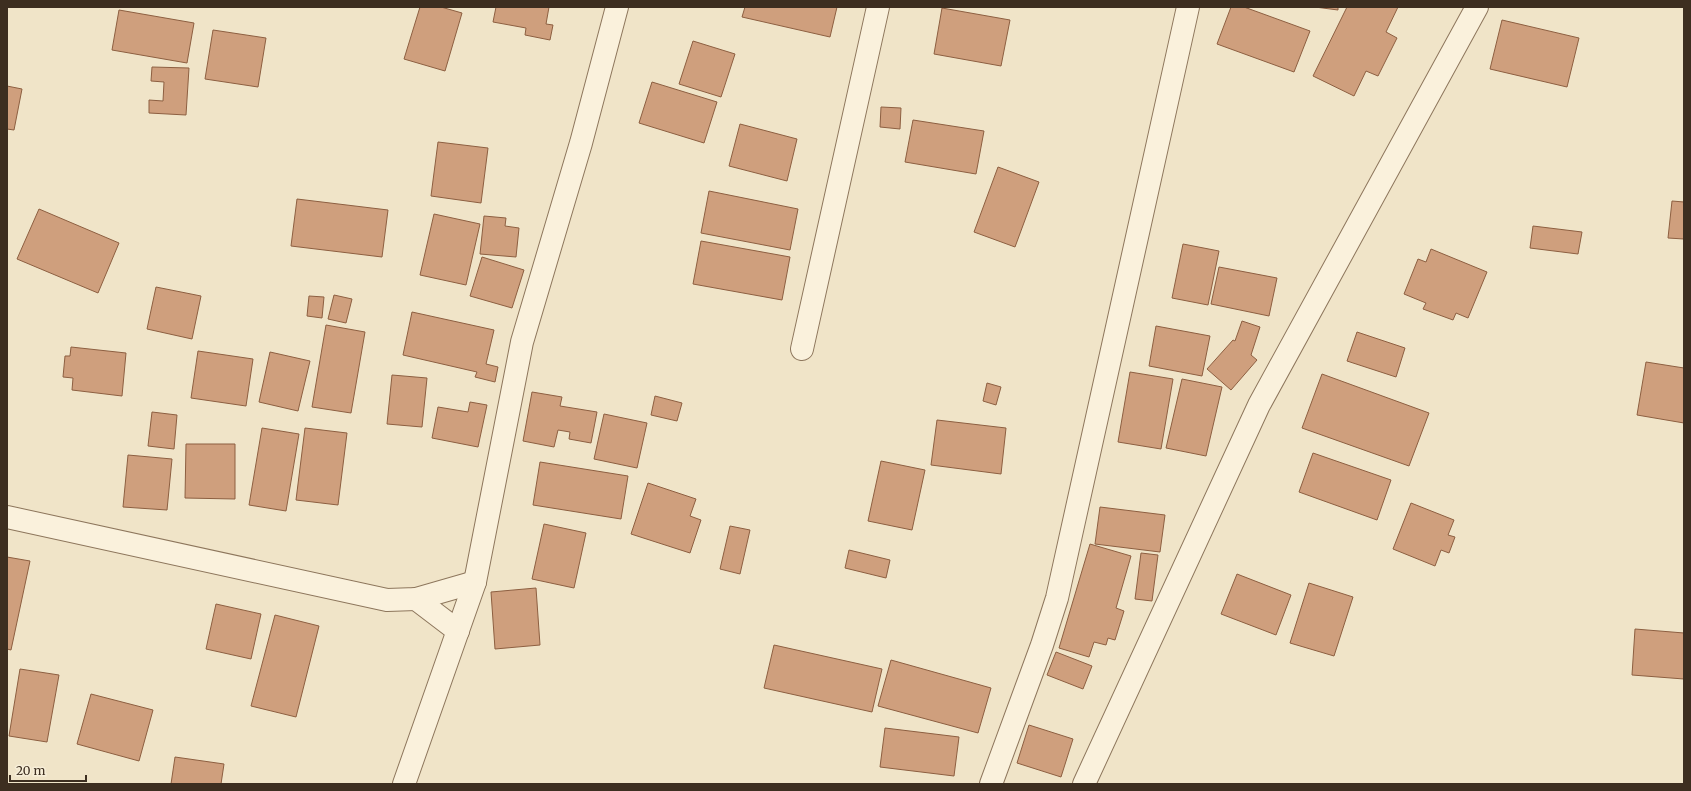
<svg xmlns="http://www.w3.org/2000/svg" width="1691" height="791" font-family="Merriweather,serif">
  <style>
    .building { fill: #cf9f7d; stroke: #8d5f41 }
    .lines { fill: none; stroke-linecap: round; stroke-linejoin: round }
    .street-casing { stroke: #8d765c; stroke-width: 24 }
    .street { stroke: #faf1dc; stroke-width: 22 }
  </style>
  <rect width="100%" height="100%" fill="#f0e4c8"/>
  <g class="building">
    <path d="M420 7H441L462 13 445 71 404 59Z"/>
    <path d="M496 7H549L546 24 553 25 550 40 525 35 526 28 493 22Z"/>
    <path d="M745 7H837L830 37 742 17Z"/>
    <path d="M1231 7H1244L1310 31 1294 72 1217 44Z"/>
    <path d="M1315 7H1338V10Z"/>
    <path d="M1347 7H1398L1386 32 1397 38 1378 76 1366 71 1354 96 1313 76Z"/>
    <path d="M942 8 1010 20 1001 66 934 54Z"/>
    <path d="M119 10 194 23 187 63 112 50Z"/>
    <path d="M1502 20 1579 38 1567 87 1490 69Z"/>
    <path d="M213 30 266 38 258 87 205 79Z"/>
    <path d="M693 41 735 54 721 97 679 84Z"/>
    <path d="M152 67 189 68 186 115 149 113V100L163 101 164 82 151 81Z"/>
    <path d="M652 82 717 102 704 143 639 123Z"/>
    <path d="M7 86 22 89 14 130 7 129Z"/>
    <path d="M881 107 901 108 900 129 880 127Z"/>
    <path d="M913 120 984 131 976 174 905 162Z"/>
    <path d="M740 124 797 139 787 181 729 166Z"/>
    <path d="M438 142 488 148 481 203 431 196Z"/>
    <path d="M998 167 1039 182 1015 247 974 232Z"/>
    <path d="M709 191 798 209 790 250 701 233Z"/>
    <path d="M297 199 388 210 382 257 291 246Z"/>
    <path d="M1672 201 1684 202V239L1668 238Z"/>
    <path d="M39 209 119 243 98 293 17 259Z"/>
    <path d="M434 214 480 224 466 285 420 275Z"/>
    <path d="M484 216 506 218 505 226 519 228 516 257 480 254Z"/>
    <path d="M1533 226 1582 232 1578 254 1530 248Z"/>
    <path d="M701 241 790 257 782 300 693 284Z"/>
    <path d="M1183 244 1219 251 1208 305 1172 298Z"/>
    <path d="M1431 249 1487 272 1468 318 1456 313 1453 320 1423 309 1426 303 1404 294 1418 259 1426 262Z"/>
    <path d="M482 257 524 270 512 308 470 296Z"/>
    <path d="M1219 267 1277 278 1269 316 1211 304Z"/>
    <path d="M156 287 201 296 192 339 147 329Z"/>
    <path d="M334 295 352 299 346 323 328 319Z"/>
    <path d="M309 296 324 297 322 318 307 316Z"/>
    <path d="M412 312 494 330 486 364 498 367 495 382 475 377 477 372 403 355Z"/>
    <path d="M1242 321 1260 327 1251 355 1257 360 1231 390 1207 369 1233 340 1235 341Z"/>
    <path d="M326 325 365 332 351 413 312 407Z"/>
    <path d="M1156 326 1210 336 1202 376 1149 366Z"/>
    <path d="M1357 332 1405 348 1396 377 1347 361Z"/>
    <path d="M71 347 126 353 122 396 72 390 73 378 63 377 65 356H70Z"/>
    <path d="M198 351 253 359 246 406 191 398Z"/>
    <path d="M270 352 310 361 298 411 259 402Z"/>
    <path d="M1646 362 1684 368V423L1637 415Z"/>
    <path d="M1130 372 1173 379 1161 449 1118 442Z"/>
    <path d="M1322 374 1429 413 1409 466 1302 428Z"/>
    <path d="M392 375 427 378 422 427 387 424Z"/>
    <path d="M1182 379 1222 387 1206 456 1166 448Z"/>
    <path d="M987 383 1001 387 996 405 983 401Z"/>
    <path d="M532 392 562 397 560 406 597 412 591 443 569 439 570 432 558 430 554 447 523 441Z"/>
    <path d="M655 396 682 403 677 421 651 415Z"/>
    <path d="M470 402 487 405 478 447 432 438 438 407 468 412Z"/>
    <path d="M152 412 177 415 174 449 148 446Z"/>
    <path d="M604 414 647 423 637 468 594 459Z"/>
    <path d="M937 420 1006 428 1001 474 931 465Z"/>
    <path d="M262 428 299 434 286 511 249 505Z"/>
    <path d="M305 428 347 433 338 505 296 500Z"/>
    <path d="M186 444H235V499L185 498Z"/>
    <path d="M1313 453 1391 480 1377 520 1299 492Z"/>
    <path d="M128 455 172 459 167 510 123 507Z"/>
    <path d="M881 461 925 470 912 530 868 521Z"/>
    <path d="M540 462 628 476 621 519 533 505Z"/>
    <path d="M648 483 696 499 690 516 701 520 690 553 631 534Z"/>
    <path d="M1411 503 1454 520 1448 535 1455 537 1449 553 1441 550 1435 566 1393 549Z"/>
    <path d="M1100 507 1165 515 1160 552 1095 544Z"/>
    <path d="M544 524 586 533 574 588 532 579Z"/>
    <path d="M730 526 750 530 740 574 720 569Z"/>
    <path d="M1090 544 1131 556 1116 608 1124 611 1115 640 1108 638 1106 645 1094 642 1089 657 1059 648Z"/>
    <path d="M849 550 890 560 886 578 845 568Z"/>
    <path d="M1141 553 1158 555 1152 601 1135 599Z"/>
    <path d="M7 557 30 561 11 650 7 649Z"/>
    <path d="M1237 574 1291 595 1276 635 1221 614Z"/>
    <path d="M1309 583 1353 597 1334 656 1290 643Z"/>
    <path d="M536 588 540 645 495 649 491 592Z"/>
    <path d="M216 604 261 614 251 659 206 649Z"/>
    <path d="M275 615 319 626 296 717 251 706Z"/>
    <path d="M1635 629 1684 633V679L1632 675Z"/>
    <path d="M774 645 882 669 872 712 764 688Z"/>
    <path d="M1056 652 1092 666 1083 689 1047 675Z"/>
    <path d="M891 660 991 688 978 733 878 706Z"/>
    <path d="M20 669 59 675 47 742 9 736Z"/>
    <path d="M91 694 153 710 139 761 77 744Z"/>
    <path d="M1029 725 1073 739 1061 777 1017 763Z"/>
    <path d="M885 728 959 737 954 776 880 767Z"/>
    <path d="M175 757 224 764 221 784H171Z"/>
  </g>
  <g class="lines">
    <g class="street-casing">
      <g id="street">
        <path d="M802 349 878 7"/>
        <path d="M7 517 387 600 416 599 475 582"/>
        <path d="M416 599 458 631"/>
        <path d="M404 784 475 582 522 342 581 143 617 7"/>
        <path d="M991 784 1042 645 1057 598 1188 7"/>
        <path d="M1084 784 1259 405 1477 7"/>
      </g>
    </g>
    <use href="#street" class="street"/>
  </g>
  <rect width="1691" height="791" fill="none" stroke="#3d2e20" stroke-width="16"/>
  <path d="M10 775v6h76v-6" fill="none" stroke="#3d2e20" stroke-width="2"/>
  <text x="16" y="775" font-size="12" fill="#3d2e20" stroke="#f7eed8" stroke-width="3" paint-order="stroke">20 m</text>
</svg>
